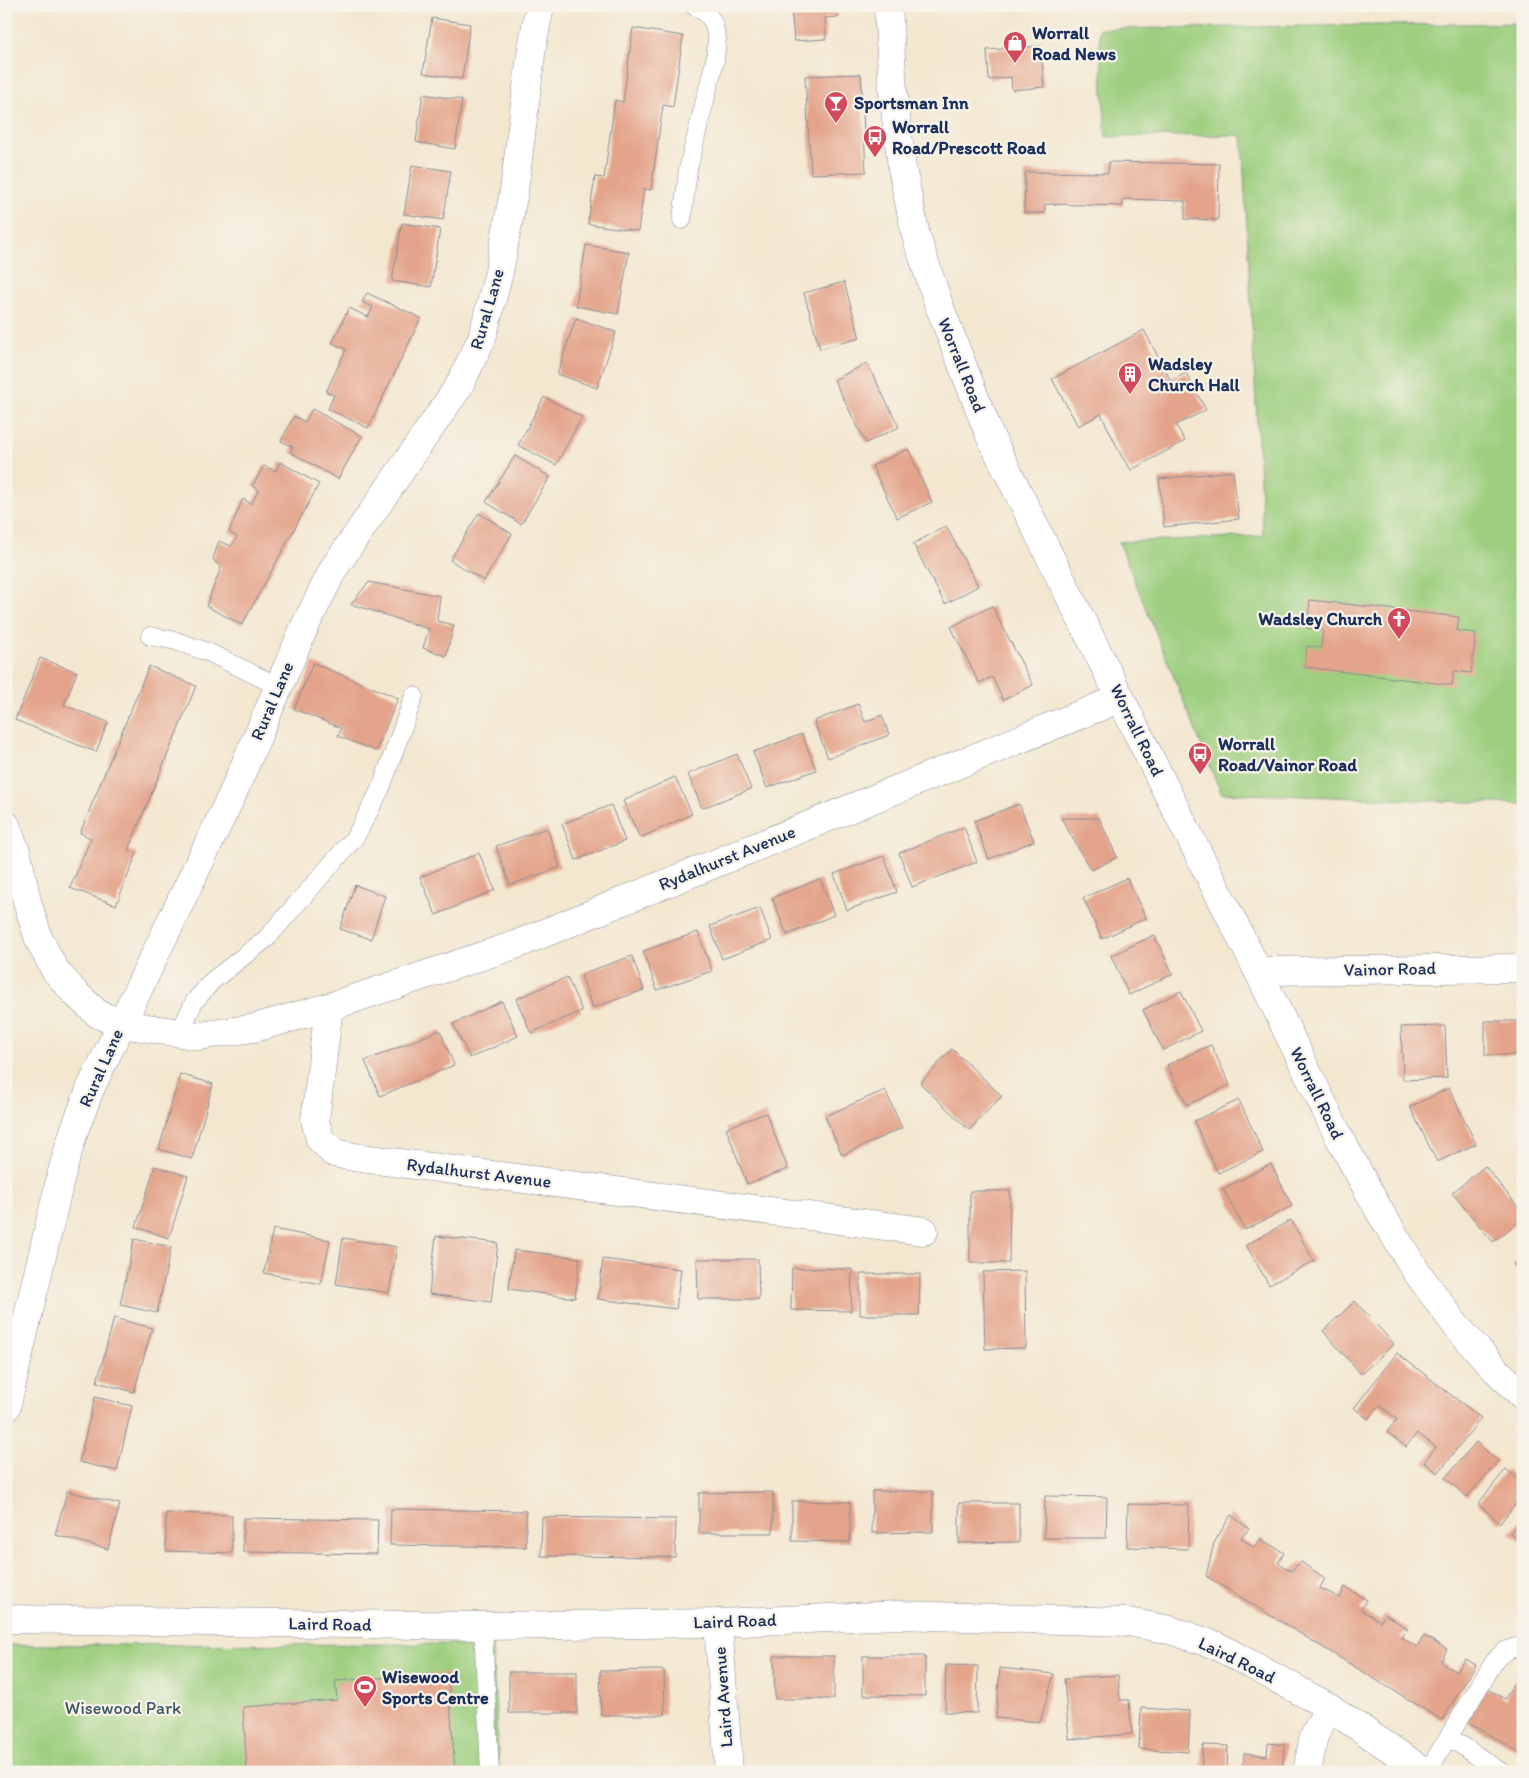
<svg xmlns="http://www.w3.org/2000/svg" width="1529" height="1778" font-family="Itim,sans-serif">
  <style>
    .green { fill: #9dcf7f; stroke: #5c7f6e }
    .building { fill: #e4a48b }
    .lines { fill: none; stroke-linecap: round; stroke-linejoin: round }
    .service-casing { stroke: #878b97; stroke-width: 19 }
    .minor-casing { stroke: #878b97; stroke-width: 29 }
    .tertiary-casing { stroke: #878b97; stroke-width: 29 }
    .service { stroke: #fff; stroke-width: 18 }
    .minor { stroke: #fff; stroke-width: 28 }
    .tertiary { stroke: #fff; stroke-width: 28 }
    .labels { text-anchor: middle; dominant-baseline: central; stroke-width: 4.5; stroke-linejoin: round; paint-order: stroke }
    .poi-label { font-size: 18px; font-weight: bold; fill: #1b2f5e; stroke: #f7f3e8; text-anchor: start }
    .street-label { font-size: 18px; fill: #1b2f5e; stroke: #f7f3e8 }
    .park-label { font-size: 18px; fill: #3c5766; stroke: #f7f3e8 }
  </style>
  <rect width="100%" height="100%" fill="#f7f3e8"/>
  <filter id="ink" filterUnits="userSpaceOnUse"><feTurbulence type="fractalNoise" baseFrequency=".02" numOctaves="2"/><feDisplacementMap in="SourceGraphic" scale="10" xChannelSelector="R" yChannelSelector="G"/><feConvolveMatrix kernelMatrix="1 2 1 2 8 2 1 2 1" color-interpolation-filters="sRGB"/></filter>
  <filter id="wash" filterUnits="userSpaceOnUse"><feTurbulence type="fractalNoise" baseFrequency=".0096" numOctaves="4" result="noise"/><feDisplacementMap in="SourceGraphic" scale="20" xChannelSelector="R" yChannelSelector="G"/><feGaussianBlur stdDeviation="1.12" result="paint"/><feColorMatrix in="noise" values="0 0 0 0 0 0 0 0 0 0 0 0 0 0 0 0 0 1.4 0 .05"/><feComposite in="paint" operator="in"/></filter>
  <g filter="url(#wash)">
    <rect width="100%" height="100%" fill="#f3e7d0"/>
    <g class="green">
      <path d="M1523 23V804L1221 793 1119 542 1263 536 1242 135 1106 137 1099 29Z"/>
      <path d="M492 1644 499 1772H6V1645Z"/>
    </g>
    <g id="blocks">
      <g class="building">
        <path d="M791 6H837L838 17 825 18 826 39 794 41Z"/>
        <path d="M432 18 470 24 462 79 423 73Z"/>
        <path d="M633 28 683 36 673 107 663 105 651 190 644 189 638 231 588 224 595 177 604 178 615 100 623 102Z"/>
        <path d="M1041 46 1044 87 1012 90 1011 77 989 80 987 50Z"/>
        <path d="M861 74 866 172 811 174 805 76Z"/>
        <path d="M423 94 462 100 455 149 416 142Z"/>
        <path d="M1109 162 1219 164 1218 220 1185 219V201L1123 199V206L1045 204V213H1024L1025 172 1108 173Z"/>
        <path d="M412 165 451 171 443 220 404 214Z"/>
        <path d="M402 223 440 229 431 287 392 281Z"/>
        <path d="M586 245 629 252 618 314 576 306Z"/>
        <path d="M844 282 860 338 820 349 804 293Z"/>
        <path d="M367 293 421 318 368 428 328 409 334 395 326 392 346 349 332 343 349 308 368 317 373 307 362 302Z"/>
        <path d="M576 318 616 332 597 388 557 374Z"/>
        <path d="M1144 330 1171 381 1186 373 1206 410 1176 425 1185 441 1131 470 1121 455 1101 414 1078 426 1052 379Z"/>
        <path d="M867 363 899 427 866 443 834 380Z"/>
        <path d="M544 397 582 417 556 465 518 445Z"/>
        <path d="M312 409 362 436 338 479 290 452 293 447 281 441 294 416 305 422Z"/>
        <path d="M908 449 932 502 897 518 872 466Z"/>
        <path d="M515 456 550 477 521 524 486 502Z"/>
        <path d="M280 462 319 484 242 625 206 606 221 568 213 559 219 541 231 546 237 537 229 532 243 499 251 504 259 490 252 486 264 466 276 471Z"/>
        <path d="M1233 471 1239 519 1164 527 1159 479Z"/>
        <path d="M479 513 512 534 484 581 450 560Z"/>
        <path d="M946 526 978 586 945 604 913 544Z"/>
        <path d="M369 582 440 596 437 621 454 625 446 656 423 648 429 629 351 604Z"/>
        <path d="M1310 600 1459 617 1457 631 1476 633 1471 673 1454 671 1452 685 1304 667 1307 646 1321 648 1323 630 1307 628Z"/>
        <path d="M992 606 1033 685 1003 700 992 677 979 683 951 627Z"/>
        <path d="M40 658 77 672 64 705 108 722 96 752 15 720Z"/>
        <path d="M313 663 398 698 376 751 338 736 341 728 294 709Z"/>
        <path d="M149 666 196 686 128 850 137 853 116 905 70 888 91 838 80 833Z"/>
        <path d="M858 704 865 722 882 715 889 735 828 758 814 721Z"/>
        <path d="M802 734 816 770 767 788 753 752Z"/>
        <path d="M737 754 751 789 702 808 688 774Z"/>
        <path d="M675 777 692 814 640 838 623 801Z"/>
        <path d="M1019 804 1034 841 989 859 974 821Z"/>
        <path d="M611 805 625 841 576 860 562 824Z"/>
        <path d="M1061 818H1099L1117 857 1091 870Z"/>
        <path d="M964 827 977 862 912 887 899 853Z"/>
        <path d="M547 828 560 867 510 885 496 846Z"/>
        <path d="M479 853 495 890 436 915 420 877Z"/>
        <path d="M884 856 897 892 847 910 834 874Z"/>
        <path d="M1127 878 1146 918 1102 939 1083 898Z"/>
        <path d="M820 879 834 915 787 935 772 898Z"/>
        <path d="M355 885 385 896 371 939 340 929Z"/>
        <path d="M760 908 772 940 722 959 710 926Z"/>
        <path d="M698 932 712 971 657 990 643 951Z"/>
        <path d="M1154 935 1173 974 1129 995 1111 956Z"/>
        <path d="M632 956 644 990 592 1008 581 974Z"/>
        <path d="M567 977 582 1011 531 1033 516 999Z"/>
        <path d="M1181 991 1201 1031 1163 1050 1143 1010Z"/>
        <path d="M502 1001 518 1036 470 1058 453 1024Z"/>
        <rect x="1485" y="1021" width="38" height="34"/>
        <path d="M1445 1026 1447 1078 1403 1080 1401 1027Z"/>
        <path d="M440 1030 454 1065 380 1096 365 1061Z"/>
        <path d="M1211 1045 1230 1085 1187 1105 1167 1065Z"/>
        <path d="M952 1049 1002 1096 969 1130 920 1083Z"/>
        <path d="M180 1074 213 1084 192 1159 159 1149Z"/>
        <path d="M1449 1088 1476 1144 1437 1162 1410 1107Z"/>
        <path d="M885 1090 902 1128 842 1155 825 1116Z"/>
        <path d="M1239 1100 1263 1152 1218 1173 1194 1121Z"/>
        <path d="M766 1113 788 1169 747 1184 726 1128Z"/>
        <path d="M1271 1164 1292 1206 1245 1230 1223 1189Z"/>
        <path d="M155 1166 188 1176 169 1238 136 1227Z"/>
        <path d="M1485 1166 1523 1213V1218L1493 1242 1452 1193Z"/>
        <path d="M970 1191H1010L1009 1263H970Z"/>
        <path d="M1291 1220 1314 1261 1269 1285 1246 1245Z"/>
        <path d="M273 1229 330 1240 321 1284 264 1273Z"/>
        <path d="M436 1236 498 1243 491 1302 429 1294Z"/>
        <path d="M343 1238 397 1247 389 1293 336 1284Z"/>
        <path d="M134 1239 171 1247 157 1313 120 1305Z"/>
        <path d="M514 1250 580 1258 575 1298 509 1289Z"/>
        <path d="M1523 1255V1275L1513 1265Z"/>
        <path d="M603 1259 681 1269 676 1309 598 1299Z"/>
        <path d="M697 1259H758L759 1299H698Z"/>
        <path d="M792 1268 852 1269 851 1311 791 1310Z"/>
        <path d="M1025 1271 1026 1348 985 1349 983 1272Z"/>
        <path d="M860 1274H920L919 1315H860Z"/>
        <path d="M1355 1301 1394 1344 1361 1374 1323 1331Z"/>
        <path d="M114 1318 152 1328 134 1392 97 1382Z"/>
        <path d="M1397 1353 1481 1418 1438 1473 1424 1462 1436 1447 1417 1433 1406 1447 1387 1432 1397 1419 1379 1405 1368 1419 1354 1408Z"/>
        <path d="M95 1397 132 1406 117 1471 79 1462Z"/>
        <path d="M1476 1442 1498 1461 1467 1497 1445 1478Z"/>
        <path d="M1506 1469 1523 1483V1495L1500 1523 1478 1504Z"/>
        <path d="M67 1491 120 1504 108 1549 55 1535Z"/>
        <path d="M872 1491H933V1532L872 1533Z"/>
        <path d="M773 1492V1533H699V1493Z"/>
        <path d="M1045 1496 1107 1497 1106 1538H1044Z"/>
        <path d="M792 1501 850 1502V1542L792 1541Z"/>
        <path d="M959 1503H1019V1542L959 1543Z"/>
        <path d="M1128 1504 1189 1505 1188 1549 1127 1547Z"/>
        <path d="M391 1509 526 1511V1547L390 1545Z"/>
        <path d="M166 1513 232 1515V1553L166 1551Z"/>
        <path d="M1231 1515 1249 1529 1241 1538 1253 1547 1261 1539 1284 1553 1278 1563 1291 1571 1301 1562 1325 1578 1320 1588 1340 1598 1345 1587 1367 1600 1361 1610 1380 1621 1385 1614 1408 1629 1400 1637 1417 1647 1424 1636 1447 1649 1441 1662 1456 1672 1466 1659 1476 1665 1442 1720 1206 1576 1214 1543Z"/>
        <path d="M542 1517 676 1519 675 1557 541 1556Z"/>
        <path d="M1523 1517V1542L1510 1533Z"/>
        <path d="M243 1518 378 1520 377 1554 243 1552Z"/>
        <path d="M774 1656H834V1699H775Z"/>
        <path d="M863 1656H925V1696L863 1695Z"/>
        <path d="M946 1665 978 1666 977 1713 945 1712Z"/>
        <path d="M1523 1667V1754L1463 1720 1482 1686 1505 1699Z"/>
        <path d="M1000 1668 1054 1674 1040 1722 996 1718Z"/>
        <path d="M664 1670 665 1715H601L600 1671Z"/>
        <rect x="509" y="1672" width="68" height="41"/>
        <path d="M448 1673 455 1772H247L243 1707 337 1700 335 1681Z"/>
        <path d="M1118 1675 1120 1700H1129L1132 1734 1069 1739 1064 1679Z"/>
        <path d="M1141 1708 1190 1711 1188 1752 1139 1749Z"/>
        <path d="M1268 1743 1285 1745 1282 1772H1243L1244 1753 1267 1756Z"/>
        <path d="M1203 1745 1228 1746 1227 1772H1201Z"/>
      </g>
    </g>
  </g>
  <g filter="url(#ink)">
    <use href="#blocks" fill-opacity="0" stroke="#878b97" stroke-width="1"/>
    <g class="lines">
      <g class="service-casing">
        <g id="service">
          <path d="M682 220 688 169 715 60 717 39 713 22 706 13 694 6"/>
          <path d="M150 636 176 641 210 653 278 686"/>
          <path d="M179 1034 194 1002 212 981 267 938 356 836 381 788 414 696"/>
          <path d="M483 1626 490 1772"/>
          <path d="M1449 1737 1501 1772"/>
          <path d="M1427 1772 1496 1659 1505 1651 1516 1647 1523 1651"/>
        </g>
      </g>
      <g class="minor-casing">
        <g id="minor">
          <path d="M6 825 17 854 27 901 39 940 55 970 75 993 98 1014 122 1024 199 1036 254 1028 329 1007 515 945 1121 698"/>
          <path d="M1258 971 1523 968"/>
          <path d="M329 1007 315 1120 320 1139 334 1153 354 1157 924 1231"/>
          <path d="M6 1408 62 1172 74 1131 91 1087 232 795 305 626 334 568 459 386 482 338 499 272 514 191 532 47 540 6"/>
          <path d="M6 1619 483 1626 718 1623 898 1615 1128 1622 1170 1630 1215 1645 1329 1707 1425 1772"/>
          <path d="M718 1623 729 1772"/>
          <path d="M1307 1772 1314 1736 1329 1707"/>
        </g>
      </g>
      <g class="tertiary-casing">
        <path id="tertiary" d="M888 6 893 92 902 168 916 236 940 308 990 436 1168 794 1258 971 1339 1137 1380 1212 1416 1271 1457 1327 1496 1370 1523 1396"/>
      </g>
      <use href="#service" class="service"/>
      <use href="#minor" class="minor"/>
      <use href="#tertiary" class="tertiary"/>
    </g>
  </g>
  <defs>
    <g id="shop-pin" transform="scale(1.25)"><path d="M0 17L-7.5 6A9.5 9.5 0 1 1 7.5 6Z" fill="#d1495b" stroke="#f7f3e8"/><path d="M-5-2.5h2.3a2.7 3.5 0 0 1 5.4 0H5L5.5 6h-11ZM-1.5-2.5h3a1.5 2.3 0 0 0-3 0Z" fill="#fff"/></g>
    <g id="bar-pin" transform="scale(1.25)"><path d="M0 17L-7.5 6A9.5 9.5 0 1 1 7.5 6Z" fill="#d1495b" stroke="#f7f3e8"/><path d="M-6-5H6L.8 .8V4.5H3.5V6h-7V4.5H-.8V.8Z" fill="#fff"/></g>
    <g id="bus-pin" transform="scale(1.25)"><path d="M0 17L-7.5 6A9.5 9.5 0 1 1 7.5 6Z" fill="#d1495b" stroke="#f7f3e8"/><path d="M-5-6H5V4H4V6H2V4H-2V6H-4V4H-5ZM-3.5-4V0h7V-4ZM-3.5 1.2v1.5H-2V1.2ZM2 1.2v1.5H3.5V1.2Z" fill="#fff"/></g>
    <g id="building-pin" transform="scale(1.25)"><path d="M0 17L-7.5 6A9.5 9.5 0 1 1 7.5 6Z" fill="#d1495b" stroke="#f7f3e8"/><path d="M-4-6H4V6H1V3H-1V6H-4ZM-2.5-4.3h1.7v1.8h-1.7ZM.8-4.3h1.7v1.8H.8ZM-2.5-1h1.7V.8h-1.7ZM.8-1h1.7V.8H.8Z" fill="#fff"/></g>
    <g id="church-pin" transform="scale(1.25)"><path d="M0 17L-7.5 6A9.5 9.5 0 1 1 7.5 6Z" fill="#d1495b" stroke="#f7f3e8"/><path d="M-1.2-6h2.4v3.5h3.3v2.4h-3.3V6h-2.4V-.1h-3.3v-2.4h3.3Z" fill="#fff"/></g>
    <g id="stadium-pin" transform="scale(1.25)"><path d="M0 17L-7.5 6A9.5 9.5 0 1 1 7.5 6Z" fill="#d1495b" stroke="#f7f3e8"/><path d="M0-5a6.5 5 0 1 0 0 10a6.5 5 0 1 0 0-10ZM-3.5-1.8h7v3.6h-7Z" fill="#fff"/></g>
  </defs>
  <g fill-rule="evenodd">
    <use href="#shop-pin" x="1015" y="43"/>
    <use href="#bar-pin" x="836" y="103"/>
    <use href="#bus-pin" x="875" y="137"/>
    <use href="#building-pin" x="1130" y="374"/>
    <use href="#church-pin" x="1399" y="619"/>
    <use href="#bus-pin" x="1200" y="754"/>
    <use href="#stadium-pin" x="365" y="1687"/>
  </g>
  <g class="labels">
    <g class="poi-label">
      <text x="1032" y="33">Worrall<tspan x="1032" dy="21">Road News</tspan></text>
      <text x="854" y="103">Sportsman Inn</text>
      <text x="892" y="127">Worrall<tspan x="892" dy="21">Road/Prescott Road</tspan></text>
      <text x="1148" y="364">Wadsley<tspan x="1148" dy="21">Church Hall</tspan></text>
      <text x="1382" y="619" text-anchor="end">Wadsley Church</text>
      <text x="1218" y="744">Worrall<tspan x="1218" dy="21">Road/Vainor Road</tspan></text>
      <text x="382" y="1677">Wisewood<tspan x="382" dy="21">Sports Centre</tspan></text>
    </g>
    <g class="street-label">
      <text transform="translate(487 309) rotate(-74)">Rural Lane</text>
      <text transform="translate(962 365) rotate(68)">Worrall Road</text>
      <text transform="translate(272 701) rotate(-67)">Rural Lane</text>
      <text transform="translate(1137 730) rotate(64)">Worrall Road</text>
      <text transform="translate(727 858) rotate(-22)">Rydalhurst Avenue</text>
      <text transform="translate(1390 969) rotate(-1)">Vainor Road</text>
      <text transform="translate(101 1068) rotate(-66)">Rural Lane</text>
      <text transform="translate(1317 1093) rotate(64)">Worrall Road</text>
      <text transform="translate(479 1173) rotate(7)">Rydalhurst Avenue</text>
      <text transform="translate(735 1621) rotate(-2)">Laird Road</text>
      <text transform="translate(330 1624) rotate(1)">Laird Road</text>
      <text transform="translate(1237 1660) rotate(26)">Laird Road</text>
      <text transform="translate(723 1697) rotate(-94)">Laird Avenue</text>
    </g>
    <g class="park-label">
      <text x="123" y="1708">Wisewood Park</text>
    </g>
  </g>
  <rect width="1529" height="1778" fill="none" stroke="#f7f3e8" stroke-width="25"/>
</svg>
